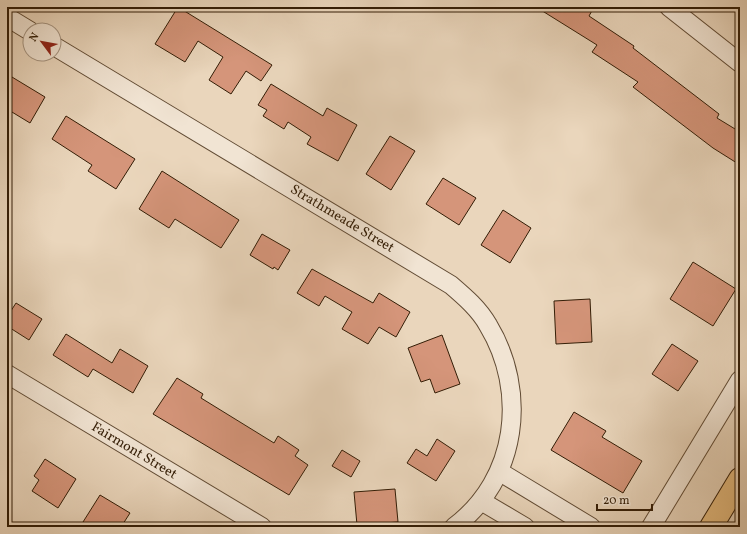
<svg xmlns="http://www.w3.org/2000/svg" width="747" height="534" font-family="Vollkorn,serif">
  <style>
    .building { fill: #d5957a; stroke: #331d06 }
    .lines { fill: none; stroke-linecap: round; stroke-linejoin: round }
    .minor-casing { stroke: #614b34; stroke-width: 20 }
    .trunk-casing { stroke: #331d06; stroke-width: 24 }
    .minor { stroke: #f1e4d3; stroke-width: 18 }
    .trunk { stroke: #e5bb7e; stroke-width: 22 }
    .labels { text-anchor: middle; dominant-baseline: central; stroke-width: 3; stroke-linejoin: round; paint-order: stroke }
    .street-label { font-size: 14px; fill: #331d06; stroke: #f1e4d3 }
  </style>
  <rect width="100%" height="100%" fill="#ead6bc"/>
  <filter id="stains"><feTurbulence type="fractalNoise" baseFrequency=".005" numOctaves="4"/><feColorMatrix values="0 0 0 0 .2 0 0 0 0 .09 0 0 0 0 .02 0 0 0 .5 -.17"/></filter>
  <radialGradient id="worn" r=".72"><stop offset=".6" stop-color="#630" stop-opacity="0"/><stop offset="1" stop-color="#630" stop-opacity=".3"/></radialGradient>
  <g class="building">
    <path d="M178 7 272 65 261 81 246 71 231 94 209 80 223 57 198 41 185 62 155 44Z"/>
    <path d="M536 7H594L589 16 634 46 633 48 719 114 717 118 740 132V165L713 148 633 87 638 82 592 52 597 45Z"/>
    <path d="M7 74 45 97 30 123 7 109Z"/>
    <path d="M271 84 323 116 327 108 357 125 338 161 307 144 311 137 288 122 284 129 263 116 267 110 258 105Z"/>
    <path d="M66 116 135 159 116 189 88 171 92 165 52 139Z"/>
    <path d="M390 136 415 151 391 190 366 174Z"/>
    <path d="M162 171 239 220 221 248 175 219 169 228 139 209Z"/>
    <path d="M443 178 476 198 459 225 426 204Z"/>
    <path d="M503 210 531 228 510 263 481 245Z"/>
    <path d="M262 234 290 250 278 270 274 267 273 269 250 255Z"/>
    <path d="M693 262 736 289 713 326 670 299Z"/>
    <path d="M312 269 373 303 379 293 410 312 396 337 379 327 368 344 342 329 352 312 325 296 319 306 297 293Z"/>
    <path d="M590 299 592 342 556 344 554 301Z"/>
    <path d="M16 303 42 319 29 340 7 326V317Z"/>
    <path d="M66 334 112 363 120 349 148 366 133 393 93 369 88 377 53 355Z"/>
    <path d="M442 335 460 384 435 393 430 379 421 382 408 348Z"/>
    <path d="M672 344 698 361 678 391 652 374Z"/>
    <path d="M177 378 203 394 201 398 274 443 278 436 299 450 295 456 308 465 289 495 153 414Z"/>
    <path d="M574 412 606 431 602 437 642 461 623 493 551 450Z"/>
    <path d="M437 439 455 451 436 481 407 463 416 449 427 456Z"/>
    <path d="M342 450 360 461 351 477 332 466Z"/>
    <path d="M45 459 76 479 58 508 32 491 39 480 34 476Z"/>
    <path d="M395 489 398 522 357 525 354 492Z"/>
    <path d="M100 495 130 513 121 527H91L83 522Z"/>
  </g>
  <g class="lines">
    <g class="minor-casing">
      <g id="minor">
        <path d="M669 7 740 63"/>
        <path d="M7 17 30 31"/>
        <path d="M54 46 451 285C465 297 479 309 488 325 528 391 518 479 454 527"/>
        <path d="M7 374 262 527"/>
        <path d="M500 472 591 527"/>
        <path d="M481 501 525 527"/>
        <path d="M651 527 740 380"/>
      </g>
    </g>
    <g class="trunk-casing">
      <path id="trunk" d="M711 527 740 479"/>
    </g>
    <use href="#minor" class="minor"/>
    <use href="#trunk" class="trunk"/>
  </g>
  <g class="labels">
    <g class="street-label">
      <text transform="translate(342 219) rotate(31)">Strathmeade Street</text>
      <text transform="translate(134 451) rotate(31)">Fairmont Street</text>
    </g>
  </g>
  <rect width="747" height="534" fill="none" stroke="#ead6bc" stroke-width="24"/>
  <rect x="8" y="8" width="731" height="518" fill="none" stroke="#331d06" stroke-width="2"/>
  <rect x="12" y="12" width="723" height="510" fill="none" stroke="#331d06"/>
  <g transform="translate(42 42) rotate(302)"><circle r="19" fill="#f1e4d3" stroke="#a59481"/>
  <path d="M0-3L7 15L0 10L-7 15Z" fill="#8f2418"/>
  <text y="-6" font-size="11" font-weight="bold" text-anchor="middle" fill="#331d06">N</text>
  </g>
  <path d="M597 504v6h55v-6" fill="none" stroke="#331d06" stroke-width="2"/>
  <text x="603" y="504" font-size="12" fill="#331d06" stroke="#f1e4d3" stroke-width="3" paint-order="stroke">20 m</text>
  <rect width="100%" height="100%" filter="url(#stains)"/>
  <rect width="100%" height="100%" fill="url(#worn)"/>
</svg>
